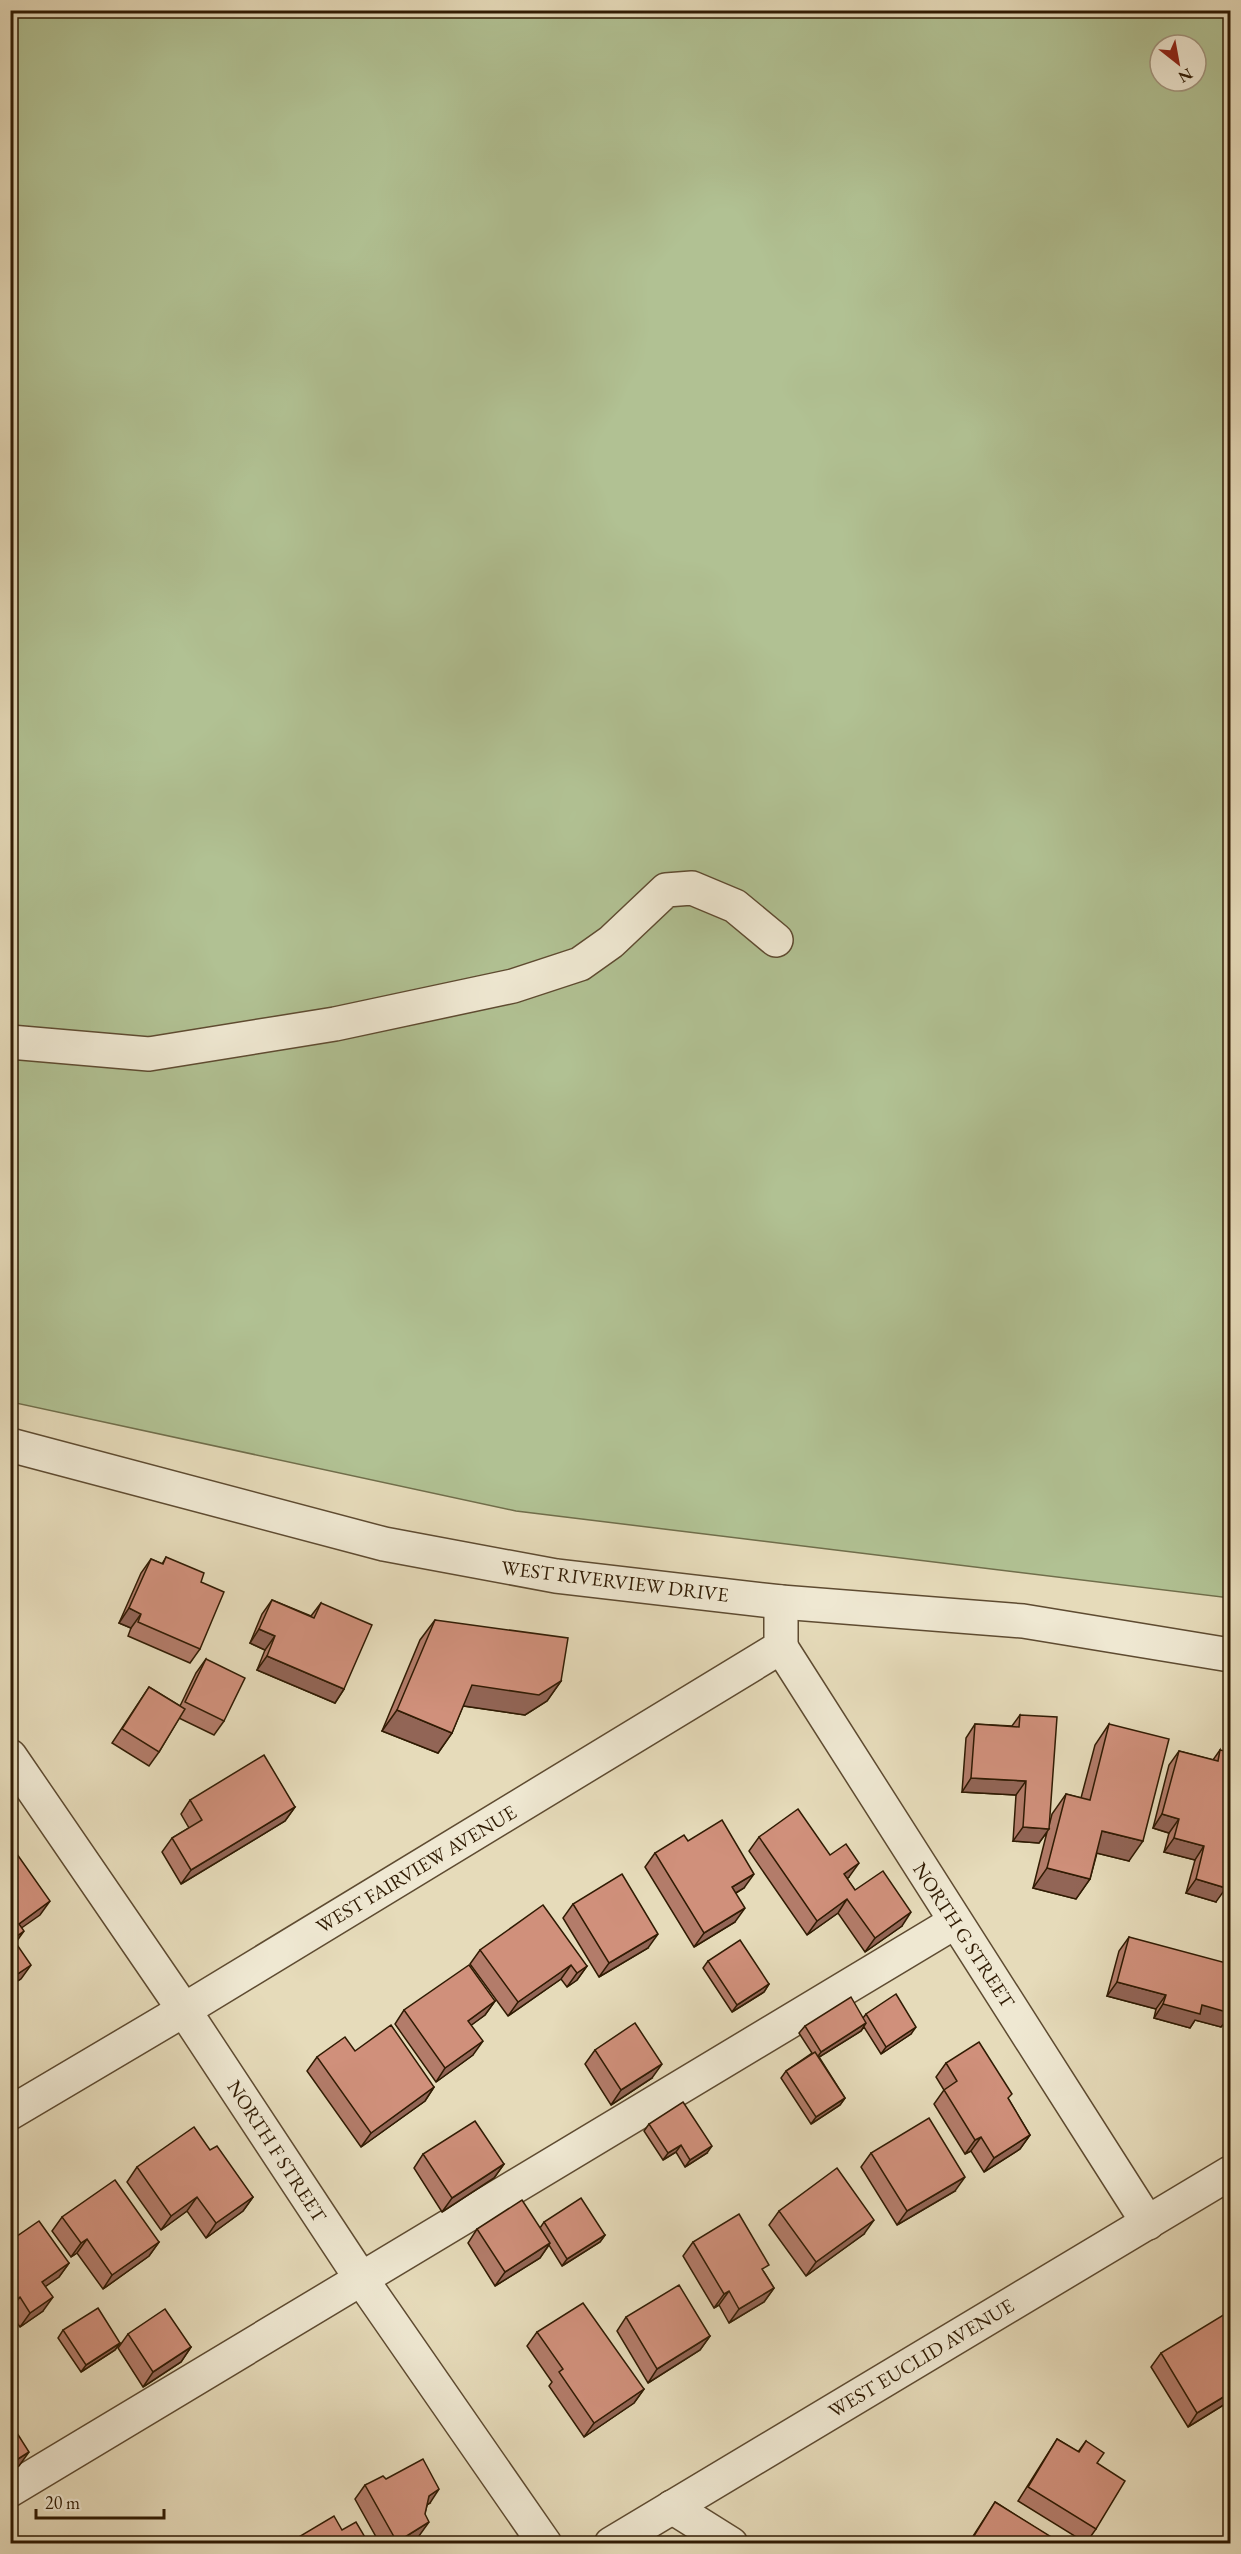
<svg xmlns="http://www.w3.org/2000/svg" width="1241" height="2554" font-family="'EB Garamond',serif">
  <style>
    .green { fill: #b1c193; stroke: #706e4b; stroke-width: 1.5; fill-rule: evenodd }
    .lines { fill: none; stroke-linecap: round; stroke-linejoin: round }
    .minor-casing { stroke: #5e4b31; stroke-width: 36 }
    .minor { stroke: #efe8d2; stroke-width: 33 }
    .wall { fill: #b37c6a; stroke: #301b03; stroke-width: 1.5 }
    .shaded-wall { fill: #926556; stroke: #301b03; stroke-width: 1.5 }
    .building { fill: #d0907b; stroke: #301b03; stroke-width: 1.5 }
    .labels { text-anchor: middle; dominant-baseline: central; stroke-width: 5; stroke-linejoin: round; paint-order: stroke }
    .street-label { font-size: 20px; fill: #301b03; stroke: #efe8d2 }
  </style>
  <rect width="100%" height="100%" fill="#e6dbba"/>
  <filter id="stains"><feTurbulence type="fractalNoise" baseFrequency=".00333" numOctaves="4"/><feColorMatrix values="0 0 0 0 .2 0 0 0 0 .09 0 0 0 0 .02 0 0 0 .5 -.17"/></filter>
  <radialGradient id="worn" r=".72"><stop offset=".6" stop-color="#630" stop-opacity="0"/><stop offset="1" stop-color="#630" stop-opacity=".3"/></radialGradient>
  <path class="green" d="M11 11H1230V1598L516 1511 11 1402ZM1160 45H1196V81H1160Z"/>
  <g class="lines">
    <g class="minor-casing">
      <g id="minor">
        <path d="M10 1042 149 1054 335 1024 513 986 580 964 611 942 666 890 692 888 735 906 776 940"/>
        <path d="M10 1445 384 1544 556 1576 781 1602 1023 1621 1230 1655"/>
        <path d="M781 1647 1148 2223"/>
        <path d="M10 1756 184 2010 362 2280 545 2544"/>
        <path d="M10 2113 184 2010 781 1647V1602"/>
        <path d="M10 2490 955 1922"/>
        <path d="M672 2507 731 2544"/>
        <path d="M611 2544 1230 2173"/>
      </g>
    </g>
    <use href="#minor" class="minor"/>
  </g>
  <g class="wall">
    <path d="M166 1557 201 1582 200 1649 190 1663 128 1636 131 1628 119 1623 141 1573 151 1559 162 1564Z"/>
    <path d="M272 1600 311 1616 321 1603 344 1689 335 1703 257 1670 265 1650 250 1643 262 1614Z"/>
    <path d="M435 1620 561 1681 547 1701 525 1715 463 1706 452 1733 438 1753 382 1731 420 1640Z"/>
    <path d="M206 1659 224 1721 214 1735 179 1718 159 1752 149 1766 112 1743 149 1687 180 1706 196 1673Z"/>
    <path d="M1020 1715 1050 1822 1052 1814 1066 1794 1081 1798 1095 1745 1109 1724 1129 1861 1097 1853 1090 1879 1076 1899 1033 1888 1047 1832 1039 1843 1013 1841 1016 1795 962 1792 966 1738 975 1724 1012 1726Z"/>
    <path d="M1220 1750 1216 1902 1186 1893 1195 1860 1164 1852 1169 1833 1153 1828 1169 1765 1179 1751 1213 1760Z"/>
    <path d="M190 1800 295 1807 285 1821 181 1884 162 1852 172 1838 189 1828 181 1814Z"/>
    <path d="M759 1837 830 1855 849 1877 847 1879 855 1890 902 1926 865 1952 838 1913 807 1935 749 1851Z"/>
    <path d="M655 1853 744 1888 736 1893 735 1922 694 1947 645 1867Z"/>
    <path d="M573 1904 648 1948 599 1977 563 1918Z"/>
    <path d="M1129 1937 1226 2021 1221 2027 1195 2020 1190 2028 1154 2018 1156 2009 1107 1996 1119 1951Z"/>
    <path d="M480 1950 587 1966 577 1980 567 1987 561 1979 508 2016 470 1964Z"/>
    <path d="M708 1961 769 1984 764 1992 732 2012 703 1968Z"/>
    <path d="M495 2001 485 2015 471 2025 473 2055 436 2082 395 2024 404 2010Z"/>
    <path d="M866 2014 911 2034 881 2054 864 2027 861 2031 819 2057 845 2098 840 2105 811 2124 781 2078 786 2071 812 2053 799 2033 805 2026 863 2018Z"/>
    <path d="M595 2050 652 2078 611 2105 585 2064Z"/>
    <path d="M355 2051 434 2087 425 2101 361 2147 307 2071 317 2057Z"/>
    <path d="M946 2063 1009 2100 1030 2135 1020 2149 984 2172 971 2151 965 2154 934 2104 944 2090 936 2077Z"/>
    <path d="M649 2124 707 2153 685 2167 676 2152 663 2160 644 2131Z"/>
    <path d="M210 2150 253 2197 243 2211 206 2238 187 2211 161 2230 127 2182 137 2167Z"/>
    <path d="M871 2153 955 2191 897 2225 861 2167Z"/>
    <path d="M423 2154 504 2164 494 2178 442 2212 414 2168Z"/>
    <path d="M779 2211 864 2234 806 2276 769 2225Z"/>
    <path d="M62 2217 159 2242 149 2256 103 2289 77 2253 71 2257 52 2231Z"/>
    <path d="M544 2222 605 2235 600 2242 562 2266 549 2245 540 2258 495 2286 468 2243 477 2229 540 2228Z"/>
    <path d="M10 2241 69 2263 59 2277 45 2286 43 2311 20 2327 10 2313Z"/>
    <path d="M693 2242 764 2272 774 2288 764 2302 729 2323 719 2305 714 2308 683 2256Z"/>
    <path d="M626 2317 710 2336 700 2350 648 2383 617 2331Z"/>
    <path d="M63 2330 120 2343 115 2350 81 2372 58 2338Z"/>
    <path d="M537 2332 644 2389 634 2403 584 2437 549 2386 552 2382 527 2346Z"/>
    <path d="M128 2334 191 2347 181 2362 143 2387 118 2348Z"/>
    <path d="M1161 2353 1230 2401 1188 2427 1151 2367Z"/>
    <path d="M1057 2439 1078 2452 1086 2441 1097 2463 1096 2529 1086 2543 1018 2501Z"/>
    <path d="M386 2479 430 2503 427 2505 419 2536 407 2544H380L355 2499 365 2485Z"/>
    <path d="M995 2502 1061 2544H968Z"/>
  </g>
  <g class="shaded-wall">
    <path d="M129 1608 141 1614 131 1628 119 1623Z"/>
    <path d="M259 1629 275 1636 265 1650 250 1643Z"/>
    <path d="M267 1656 344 1689 335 1703 257 1670Z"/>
    <path d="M561 1681 547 1701 525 1715 457 1705 472 1685Z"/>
    <path d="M397 1710 452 1733 438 1753 382 1731Z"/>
    <path d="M971 1778 1026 1781 1016 1795 962 1792Z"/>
    <path d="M295 1807 285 1821 181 1884 191 1870Z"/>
    <path d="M1162 1814 1179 1819 1169 1833 1153 1828Z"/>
    <path d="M1023 1827 1049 1829 1039 1843 1013 1841Z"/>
    <path d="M1102 1831 1143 1841 1129 1861 1088 1851Z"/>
    <path d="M1174 1838 1204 1846 1195 1860 1164 1852Z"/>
    <path d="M859 1863 849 1877 834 1888 844 1874Z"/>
    <path d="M1047 1868 1090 1879 1076 1899 1033 1888Z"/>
    <path d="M754 1874 744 1888 722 1901 732 1887Z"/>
    <path d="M1196 1879 1226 1888 1216 1902 1186 1893Z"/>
    <path d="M847 1899 838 1913 807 1935 817 1921Z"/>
    <path d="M50 1901 40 1915 10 1936 19 1924Z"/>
    <path d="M745 1908 735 1922 694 1947 704 1933Z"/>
    <path d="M911 1912 902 1926 865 1952 875 1938Z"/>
    <path d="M24 1931 14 1945 13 1939Z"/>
    <path d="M658 1934 648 1948 599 1977 609 1963Z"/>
    <path d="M31 1965 21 1979 10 1986V1979Z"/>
    <path d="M571 1965 561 1979 508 2016 518 2002Z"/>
    <path d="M587 1966 577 1980 567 1987 577 1973Z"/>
    <path d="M1117 1982 1166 1995 1156 2009 1107 1996Z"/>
    <path d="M769 1984 764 1992 732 2012 737 2005Z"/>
    <path d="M495 2001 485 2015 458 2035 468 2021Z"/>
    <path d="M1163 2004 1202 2005 1230 2010V2022L1226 2021 1221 2027 1195 2020 1190 2028 1154 2018Z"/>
    <path d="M866 2023 861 2031 816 2059 821 2052Z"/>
    <path d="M916 2027 911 2034 881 2054 886 2047Z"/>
    <path d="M483 2041 473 2055 436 2082 445 2068Z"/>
    <path d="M662 2064 652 2078 611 2105 621 2090Z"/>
    <path d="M434 2087 425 2101 361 2147 371 2133Z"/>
    <path d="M845 2098 840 2105 811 2124 816 2117Z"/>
    <path d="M1030 2135 1020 2149 984 2172 994 2158Z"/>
    <path d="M981 2137 971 2151 965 2154 975 2140Z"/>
    <path d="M681 2145 676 2152 663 2160 668 2153Z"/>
    <path d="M712 2146 707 2153 685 2167 690 2160Z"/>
    <path d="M504 2164 494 2178 442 2212 452 2198Z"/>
    <path d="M965 2177 955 2191 897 2225 907 2211Z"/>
    <path d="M197 2197 187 2211 161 2230 171 2216Z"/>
    <path d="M253 2197 243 2211 206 2238 216 2223Z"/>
    <path d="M874 2220 864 2234 806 2276 816 2262Z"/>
    <path d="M605 2235 600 2242 562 2266 567 2259Z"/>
    <path d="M87 2239 77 2253 71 2257 81 2243Z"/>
    <path d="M159 2242 149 2256 103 2289 112 2275Z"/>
    <path d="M550 2243 540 2258 495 2286 505 2272Z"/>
    <path d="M69 2263 59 2277 32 2296 42 2282Z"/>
    <path d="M774 2288 764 2302 729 2323 739 2309Z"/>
    <path d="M729 2291 719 2305 714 2308 724 2294Z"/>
    <path d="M20 2297 10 2310V2304Z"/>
    <path d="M53 2297 43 2311 20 2327 30 2313Z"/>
    <path d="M710 2336 700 2350 648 2383 657 2369Z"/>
    <path d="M120 2343 115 2350 81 2372 86 2365Z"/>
    <path d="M191 2347 181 2362 143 2387 153 2372Z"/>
    <path d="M644 2389 634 2403 584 2437 594 2423Z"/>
    <path d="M1230 2393V2401L1188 2427 1197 2413Z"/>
    <path d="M29 2452 19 2466 10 2472V2464Z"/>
    <path d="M439 2489 430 2503 419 2510 429 2496Z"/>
    <path d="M429 2522 419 2536 407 2544H396L397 2542Z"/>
  </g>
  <g class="building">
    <path d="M166 1557 204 1573 201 1582 224 1592 200 1649 138 1622 141 1614 129 1608 151 1559 163 1564Z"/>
    <path d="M272 1600 314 1618 321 1603 372 1625 344 1689 267 1656 275 1636 259 1629Z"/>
    <path d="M435 1620 568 1638 561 1681 539 1695 472 1685 452 1733 397 1710Z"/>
    <path d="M206 1659 245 1678 224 1721 185 1702Z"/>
    <path d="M149 1687 185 1709 159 1752 122 1729Z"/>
    <path d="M1020 1715 1057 1717 1049 1829 1023 1827 1026 1781 971 1778 975 1724 1019 1727Z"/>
    <path d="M1109 1724 1169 1739 1143 1841 1102 1831 1090 1879 1047 1868 1066 1794 1090 1800Z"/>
    <path d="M1220 1750 1230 1752V1870L1226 1888 1196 1879 1204 1846 1174 1838 1179 1819 1162 1814 1179 1751 1218 1761Z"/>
    <path d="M264 1755 295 1807 191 1870 172 1838 202 1820 190 1800Z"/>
    <path d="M798 1809 830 1855 846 1844 859 1863 844 1874 855 1890 883 1871 911 1912 875 1938 847 1899 817 1921 759 1837Z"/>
    <path d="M722 1820 754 1874 732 1887 745 1908 704 1933 655 1853 684 1835 688 1841Z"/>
    <path d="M12 1847 50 1901 19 1924 24 1931 13 1939 31 1965 10 1979V1848Z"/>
    <path d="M622 1874 658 1934 609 1963 573 1904Z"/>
    <path d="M543 1905 587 1966 577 1973 571 1965 518 2002 480 1950Z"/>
    <path d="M1129 1937 1230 1964V2013L1202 2005 1200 2014 1163 2004 1166 1995 1117 1982Z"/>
    <path d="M740 1940 769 1984 737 2005 708 1961Z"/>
    <path d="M469 1965 495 2001 468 2021 483 2041 445 2068 404 2010Z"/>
    <path d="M896 1994 916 2027 886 2047 866 2014Z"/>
    <path d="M851 1997 866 2023 821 2052 805 2026Z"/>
    <path d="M635 2023 662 2064 621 2090 595 2050Z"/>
    <path d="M391 2025 434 2087 371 2133 317 2057 345 2037 355 2051Z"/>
    <path d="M979 2042 1012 2094 1008 2098 1030 2135 994 2158 981 2137 975 2140 944 2090 957 2081 946 2063Z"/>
    <path d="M815 2052 845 2098 816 2117 786 2071Z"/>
    <path d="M683 2102 712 2146 690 2160 681 2145 668 2153 649 2124Z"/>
    <path d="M929 2118 965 2177 907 2211 871 2153Z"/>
    <path d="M475 2121 504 2164 452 2198 423 2154Z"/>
    <path d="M194 2127 210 2150 217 2146 253 2197 216 2223 197 2197 171 2216 137 2167Z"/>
    <path d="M837 2168 874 2220 816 2262 779 2211Z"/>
    <path d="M115 2180 159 2242 112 2275 87 2239 81 2243 62 2217Z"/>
    <path d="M581 2198 605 2235 567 2259 544 2222Z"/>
    <path d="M522 2200 550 2243 505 2272 477 2229Z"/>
    <path d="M739 2214 769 2265 762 2269 774 2288 739 2309 729 2291 724 2294 693 2242Z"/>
    <path d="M39 2221 69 2263 42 2282 53 2297 30 2313 20 2297 10 2304V2241Z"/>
    <path d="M679 2285 710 2336 657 2369 626 2317Z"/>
    <path d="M583 2303 644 2389 594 2423 559 2372 563 2369 537 2332Z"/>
    <path d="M98 2308 120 2343 86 2365 63 2330Z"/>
    <path d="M165 2309 191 2347 153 2372 128 2334Z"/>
    <path d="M1225 2314 1230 2323V2393L1197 2413 1161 2353Z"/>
    <path d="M10 2422 29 2452 10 2464Z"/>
    <path d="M1057 2439 1079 2452 1086 2441 1104 2453 1097 2463 1125 2481 1096 2529 1028 2487Z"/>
    <path d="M423 2459 439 2489 429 2496 425 2514 429 2522 397 2542 365 2485 383 2476 386 2479Z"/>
    <path d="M995 2502 1061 2543 969 2544Z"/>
    <path d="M334 2516 342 2530 356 2522 369 2544H287Z"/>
  </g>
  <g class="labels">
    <g class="street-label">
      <text transform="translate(615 1581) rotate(7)">WEST RIVERVIEW DRIVE</text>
      <text transform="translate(416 1869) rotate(-31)">WEST FAIRVIEW AVENUE</text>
      <text transform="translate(964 1935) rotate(57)">NORTH G STREET</text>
      <text transform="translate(277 2151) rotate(57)">NORTH F STREET</text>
      <text transform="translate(921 2358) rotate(-31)">WEST EUCLID AVENUE</text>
    </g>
  </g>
  <rect width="1241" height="2554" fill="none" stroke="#e6dbba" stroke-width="36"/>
  <rect x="12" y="12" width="1217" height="2530" fill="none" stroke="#301b03" stroke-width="3"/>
  <rect x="18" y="18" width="1205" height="2518" fill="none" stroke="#301b03" stroke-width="1.5"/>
  <g transform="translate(1178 63) rotate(149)"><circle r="28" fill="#efe8d2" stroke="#a3967f" stroke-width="1.5"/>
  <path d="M0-4.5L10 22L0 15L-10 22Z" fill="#8f2418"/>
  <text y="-9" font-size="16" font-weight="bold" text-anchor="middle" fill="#301b03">N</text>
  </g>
  <path d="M36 2509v9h128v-9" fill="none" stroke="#301b03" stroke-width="3"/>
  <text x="45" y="2509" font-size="18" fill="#301b03" stroke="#efe8d2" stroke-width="4.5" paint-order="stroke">20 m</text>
  <rect width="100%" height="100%" filter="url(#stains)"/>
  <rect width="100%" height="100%" fill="url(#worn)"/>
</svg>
